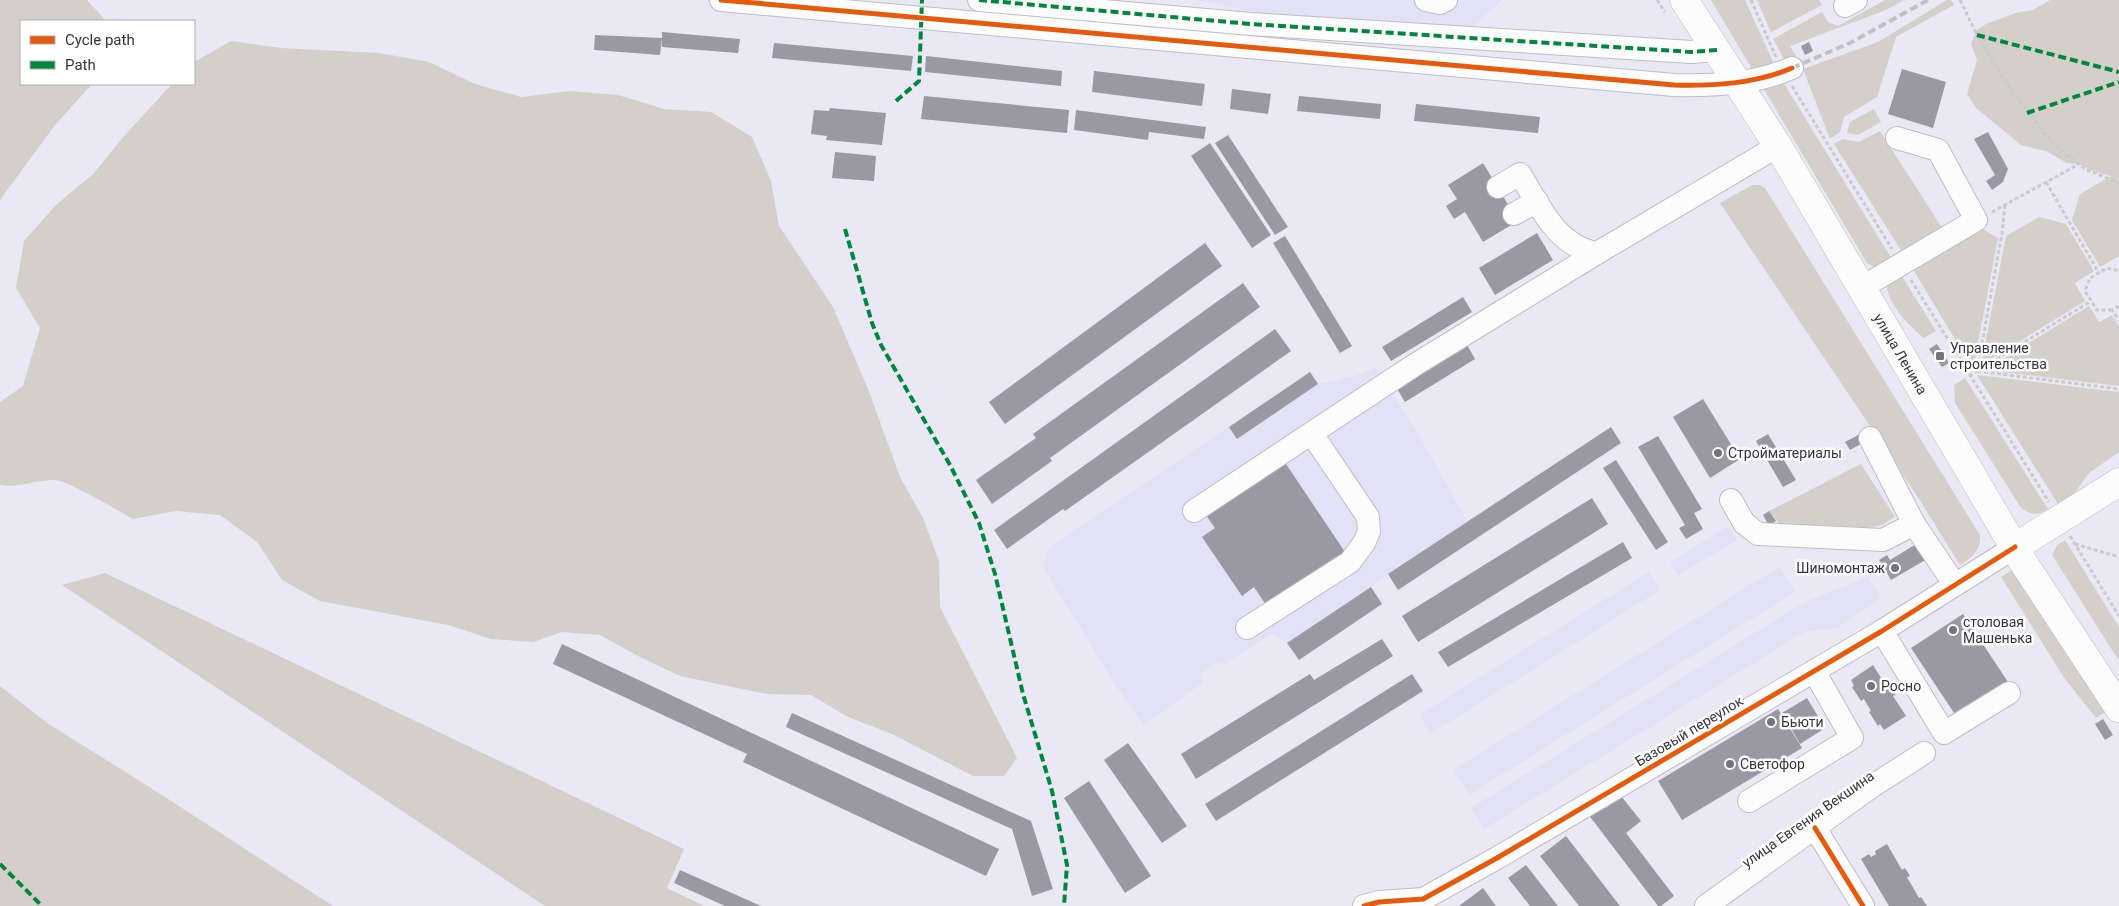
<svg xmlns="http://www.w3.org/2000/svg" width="2119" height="906" font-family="Roboto,sans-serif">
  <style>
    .built { fill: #e2e1f6 }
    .green { fill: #d4cfc9 }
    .building { fill: #9998a3 }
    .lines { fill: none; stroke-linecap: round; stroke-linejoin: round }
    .minor-casing { stroke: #bebdc6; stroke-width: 24 }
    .major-casing { stroke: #bebdc6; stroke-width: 29 }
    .path { stroke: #cbcace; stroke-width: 3; stroke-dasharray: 4 2.5; stroke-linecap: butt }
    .minor { stroke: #fcfcfd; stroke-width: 22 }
    .major { stroke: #fcfcfd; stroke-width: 28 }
    .rail { stroke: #c1c1c4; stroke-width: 4; stroke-dasharray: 8 4; stroke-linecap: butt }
    .quiet { stroke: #00873e; stroke-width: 4; stroke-dasharray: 8 4; stroke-linecap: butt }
    .cycleway-casing { stroke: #fff; stroke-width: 8 }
    .cycleway { stroke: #e8590c; stroke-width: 5 }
    .poi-dot { fill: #74737c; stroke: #fff; stroke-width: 2 }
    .labels { text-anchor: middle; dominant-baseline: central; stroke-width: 5; stroke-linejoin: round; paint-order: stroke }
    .poi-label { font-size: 14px; fill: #35343c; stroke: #fff; text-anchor: start }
    .street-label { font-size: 14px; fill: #35343c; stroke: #fff }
  </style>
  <rect width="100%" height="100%" fill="#e9e8f4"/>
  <g class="built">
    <path d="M1198 0H1502L1473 26 1261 14Z"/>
    <path d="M1376 368 1417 432 1467 521 1287 643 1271 634 1224 664 1219 661 1200 674 1204 682 1143 725 1116 686 1043 567 1049 548 1310 372 1319 384 1355 376Z"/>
    <path d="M1728 526 1737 540 1678 575 1670 563Z"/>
    <path d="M1779 567 1795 592 1469 795 1453 770Z"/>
    <path d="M1649 572 1660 590 1430 734 1419 715Z"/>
    <path d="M1868 577 1881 598 1837 628 1806 631 1484 829 1471 808 1803 603Z"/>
  </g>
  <g class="green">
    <path d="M0 0H87L106 21H21V84H92L55 125 0 200Z"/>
    <path d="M1711 0H1745L1780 77 1893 261 1878 269 1867 263Z"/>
    <path d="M1757 0H1819L1822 5 1771 32Z"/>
    <path d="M1885 0H1904L1886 10 1790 46 1797 58 1785 61 1773 39 1822 12 1828 22 1838 26Z"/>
    <path d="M1947 0H1951L1954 5 1896 37 1877 97 1844 117 1840 132 1830 139 1803 69 1878 42Z"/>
    <path d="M2050 0H2119V179L2116 178 2119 180V256L2100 267 2072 220 2080 194 2111 176 2093 171 2079 164 2067 163 2046 151 2021 145 1976 108 1967 94 1977 60 1971 44 1977 30 1986 24 2016 13 2033 10Z"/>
    <path d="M231 41 280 48 379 53 429 62 475 84 521 97 570 91 618 95 664 109 711 112 752 137 771 181 779 226 833 307 868 389 900 477 923 518 939 561 940 607 1017 758 1004 776H973L892 734 848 717 811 695 767 694 680 676 640 657 600 635 561 632 534 642 491 639 448 625 320 601 282 580 257 542 220 515 176 511 133 519C119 511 67 480 54 480 35 480 19 488 0 485V402L23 386 40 328 16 288 24 241 56 205 93 174 125 135 172 84H194V62Z"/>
    <path d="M1874 109 1881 122 1858 135 1847 133 1850 122Z"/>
    <path d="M1880 131 1944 231 1904 255 1834 144 1843 139 1859 142Z"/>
    <path d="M1752 185H1760L1765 188 1980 535C1981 550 1973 557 1960 565L1919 499 1720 203Z"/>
    <path d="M2039 217 2066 224 2094 271 2075 283 2085 301 1981 365 2006 236Z"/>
    <path d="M1979 227 1998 238 1973 369 1911 266Z"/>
    <path d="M1900 273 1936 331 1924 338C1912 329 1882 299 1888 282Z"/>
    <path d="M2089 306 2099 322 2112 315 2119 327V386L1985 370Z"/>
    <path d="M1977 375 2119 392V452L2089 473 2073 495 2058 504Z"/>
    <path d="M1965 378 2048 509C2038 516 2031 515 2021 508L1955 403 1954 385Z"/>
    <path d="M1861 464 1895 517 1882 525 1867 528 1782 527 1769 511Z"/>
    <path d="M2065 540 2119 627V661L2052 555 2057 545Z"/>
    <path d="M2012 570 2106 712 2096 718 2065 679 2001 577Z"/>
    <path d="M105 573 684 849 667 888 704 906H545L62 585Z"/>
    <path d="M0 686 47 723 151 788 333 906H0Z"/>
  </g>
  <g class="building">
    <path d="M662 32 740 39 738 53 662 47Z"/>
    <path d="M595 35 662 38 660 55 594 50Z"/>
    <path d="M1809 42 1813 51 1805 55 1801 46Z"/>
    <path d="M774 43 913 56 911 71 772 58Z"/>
    <path d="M926 56 1062 71 1061 86 925 72Z"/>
    <path d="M1902 69 1946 82 1933 128 1888 114Z"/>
    <path d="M1094 71 1205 84 1202 106 1092 92Z"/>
    <path d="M1232 89 1271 94 1268 114 1230 109Z"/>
    <path d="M924 96 1069 110 1067 133 921 119Z"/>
    <path d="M1299 96 1381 104 1380 119 1297 111Z"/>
    <path d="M1416 104 1540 117 1538 133 1414 121Z"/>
    <path d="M830 108 886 113 882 145 826 140 827 136 811 134 814 110 829 111Z"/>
    <path d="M1076 110 1206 127 1204 139 1149 132 1148 140 1074 130Z"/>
    <path d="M1988 132 2008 169 2003 182 1992 190 1986 181 1995 175 1974 139Z"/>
    <path d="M1228 135 1288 227 1275 235 1215 143Z"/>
    <path d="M1210 143 1271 235 1252 248 1191 156Z"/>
    <path d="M835 152 876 156 874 181 832 178Z"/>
    <path d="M1483 163 1518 221 1483 242 1465 212 1454 219 1446 206 1457 199 1448 185Z"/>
    <path d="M1537 233 1553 260 1495 295 1479 268Z"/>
    <path d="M1285 236 1352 346 1340 353 1273 243Z"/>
    <path d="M1205 243 1222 266 1005 424 989 402Z"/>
    <path d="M1243 283 1260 307 1050 458 1052 461 992 504 976 480 1036 438 1033 434Z"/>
    <path d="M1463 297 1472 312 1391 361 1382 347Z"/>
    <path d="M1275 329 1291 351 1065 511 1063 509 1007 549 994 530Z"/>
    <path d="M1466 343 1475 359 1405 402 1396 387Z"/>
    <path d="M1937 344 1949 363 1942 367 1929 349Z"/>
    <path d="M1310 372 1318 384 1237 439 1229 427Z"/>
    <path d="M1703 399 1740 459 1710 478 1673 417Z"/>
    <path d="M1611 427 1621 443 1398 590 1388 574Z"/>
    <path d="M1862 433 1866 441 1850 450 1845 442Z"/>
    <path d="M1768 434 1796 480 1783 487 1756 441Z"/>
    <path d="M1658 436 1702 509 1694 513 1703 529 1686 539 1679 528 1685 525 1638 447Z"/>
    <path d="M1616 460 1668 542 1656 550 1603 468Z"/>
    <path d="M1284 461 1345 552 1266 605 1254 587 1242 596 1202 537 1215 528 1205 514Z"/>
    <path d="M1592 498 1608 524 1418 642 1402 616Z"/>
    <path d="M1769 511 1776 521 1769 526 1763 515Z"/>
    <path d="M1623 542 1632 558 1448 667 1438 652Z"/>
    <path d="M1918 543 1927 559 1891 580 1879 560 1887 555 1890 560Z"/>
    <path d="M1371 587 1382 604 1299 660 1287 643Z"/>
    <path d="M1963 614 2010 685 1958 719 1911 648Z"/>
    <path d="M1382 639 1393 656 1196 779 1181 754 1310 674 1314 680Z"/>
    <path d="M562 644 999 849 986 876 743 762 747 754 553 664Z"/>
    <path d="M1873 665 1885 684 1888 682 1896 694 1893 696 1906 716 1884 730 1880 724 1878 726 1869 712 1871 711 1864 699 1861 701 1852 687 1854 686 1851 680Z"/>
    <path d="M1412 674 1423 691 1216 821 1205 804Z"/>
    <path d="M1807 698 1825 728 1800 744 1782 713Z"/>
    <path d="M1778 709 1802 748 1682 820 1658 781Z"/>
    <path d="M792 713 1031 821 1053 889 1032 896 1012 829 786 727Z"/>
    <path d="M2103 719 2113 735 2105 740 2095 724Z"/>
    <path d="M1128 743 1187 826 1162 843 1104 760Z"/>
    <path d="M1089 781 1151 876 1125 893 1064 798Z"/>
    <path d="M1621 796 1641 821 1626 833 1674 896 1661 906H1658L1588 814 1602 803 1606 808Z"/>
    <path d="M1566 836 1620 906H1579L1540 856Z"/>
    <path d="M1887 844 1902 870 1905 868 1910 876 1907 877 1919 898 1921 897 1927 906H1889L1861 859 1869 854 1871 857 1876 854 1875 851Z"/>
    <path d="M1526 865 1558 906H1530L1508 878Z"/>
    <path d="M680 870 761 906H725L674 883Z"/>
    <path d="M1483 888 1496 906H1459Z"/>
  </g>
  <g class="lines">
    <g class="minor-casing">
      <g id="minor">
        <path d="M721 0 1674 85C1713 86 1755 84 1792 68"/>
        <path d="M979 0 1251 24 1691 52 1717 50"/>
        <path d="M1426 0 1440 3 1446 0"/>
        <path d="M1845 6 1856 0"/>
        <path d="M1498 187 1520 174C1539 205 1557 247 1597 253"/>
        <path d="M1514 214 1537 201"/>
        <path d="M1861 288 1976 220 1938 150 1897 138"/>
        <path d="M1870 438 1914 524 1955 585"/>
        <path d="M1731 500 1744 523 1758 534 1883 540 1914 524"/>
        <path d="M1194 511 1413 366 1597 253 1778 146"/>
        <path d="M1247 628 1350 562 1364 543 1369 532 1368 517 1312 434"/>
        <path d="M1882 631 1944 733 2009 693"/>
        <path d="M1749 801 1852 738 1814 671"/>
        <path d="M1815 828 1863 906"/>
        <path d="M1364 906 1379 902 1423 899 1497 858 1882 631 2015 547"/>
        <path d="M1706 906 1871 787 1924 753"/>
      </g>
    </g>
    <g class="major-casing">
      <g id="major">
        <path id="s1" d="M1684 0 1778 146 2023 562 2119 708"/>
        <path d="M2015 547 2119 482"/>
      </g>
    </g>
    <g class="path">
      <path d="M1657 0 1665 12"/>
      <path d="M1751 0 1776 57"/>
      <path d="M1960 0 1977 35 2010 88 2053 144 2085 169 2119 183"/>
      <path d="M1792 86 1892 249"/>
      <path d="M2046 182 2099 273"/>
      <path d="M2005 205 2002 233 1977 371 2119 389"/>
      <path d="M1992 212 2079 164"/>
      <path d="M1911 280 2049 502"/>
      <path d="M2119 306 2112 310 2119 321"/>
      <path d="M2112 310H2097L2085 291 2090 278 2107 268 2119 271"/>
      <path d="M1969 376 2091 301"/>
      <path d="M2070 536 2119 616"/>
      <path d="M2075 544 2119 557"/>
    </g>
    <use href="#minor" class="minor"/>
    <use href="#major" class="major"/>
    <path class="rail" d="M1792 68 1850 43 1928 0"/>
    <g class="quiet">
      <path d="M979 0 1251 24 1691 52 1717 50"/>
      <path d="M1977 35 2119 72"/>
      <path d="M896 101 919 81 922 0"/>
      <path d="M2027 113 2119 82"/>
      <path d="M845 229 872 323 881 345 950 465 979 523 995 574 1023 694 1052 791 1067 865 1064 906"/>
      <path d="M0 864 42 906"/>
    </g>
    <g class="cycleway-casing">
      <g id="cycleway">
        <path d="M721 0 1674 85C1713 86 1755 84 1792 68"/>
        <path d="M1815 828 1863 906"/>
        <path d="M1364 906 1379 902 1423 899 1497 858 1882 631 2015 547"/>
      </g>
    </g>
    <use href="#cycleway" class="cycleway"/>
  </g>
  <g class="poi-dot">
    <rect x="1935" y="351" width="10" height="10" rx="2.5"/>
    <circle cx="1718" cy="453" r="5"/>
    <circle cx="1895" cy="568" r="5"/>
    <circle cx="1953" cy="630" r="5"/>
    <circle cx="1871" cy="686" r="5"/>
    <circle cx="1771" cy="722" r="5"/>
    <circle cx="1730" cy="764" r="5"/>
  </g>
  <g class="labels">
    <g class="poi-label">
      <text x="1950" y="348">Управление<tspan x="1950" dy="16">строительства</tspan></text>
      <text x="1728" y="453">Стройматериалы</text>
      <text x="1885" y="568" text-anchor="end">Шиномонтаж</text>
      <text x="1963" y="622">cтоловая<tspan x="1963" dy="16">Машенька</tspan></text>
      <text x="1881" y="686">Росно</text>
      <text x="1781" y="722">Бьюти</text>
      <text x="1740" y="764">Светофор</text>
    </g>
    <g class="street-label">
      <text stroke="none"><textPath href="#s1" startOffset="415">улица Ленина</textPath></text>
      <text transform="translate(1689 731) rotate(-31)">Базовый переулок</text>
      <text transform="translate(1808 819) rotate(-35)">улица Евгения Векшина</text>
    </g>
  </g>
  <rect x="20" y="20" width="175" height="65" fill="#ffffff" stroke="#aeaeb1"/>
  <rect x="30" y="36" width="25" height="8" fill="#e8590c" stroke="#aeaeb1"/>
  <text x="65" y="45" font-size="15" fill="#35343c">Cycle path</text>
  <rect x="30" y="61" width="25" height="8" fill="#00873e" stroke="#aeaeb1"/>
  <text x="65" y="70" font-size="15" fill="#35343c">Path</text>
</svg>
